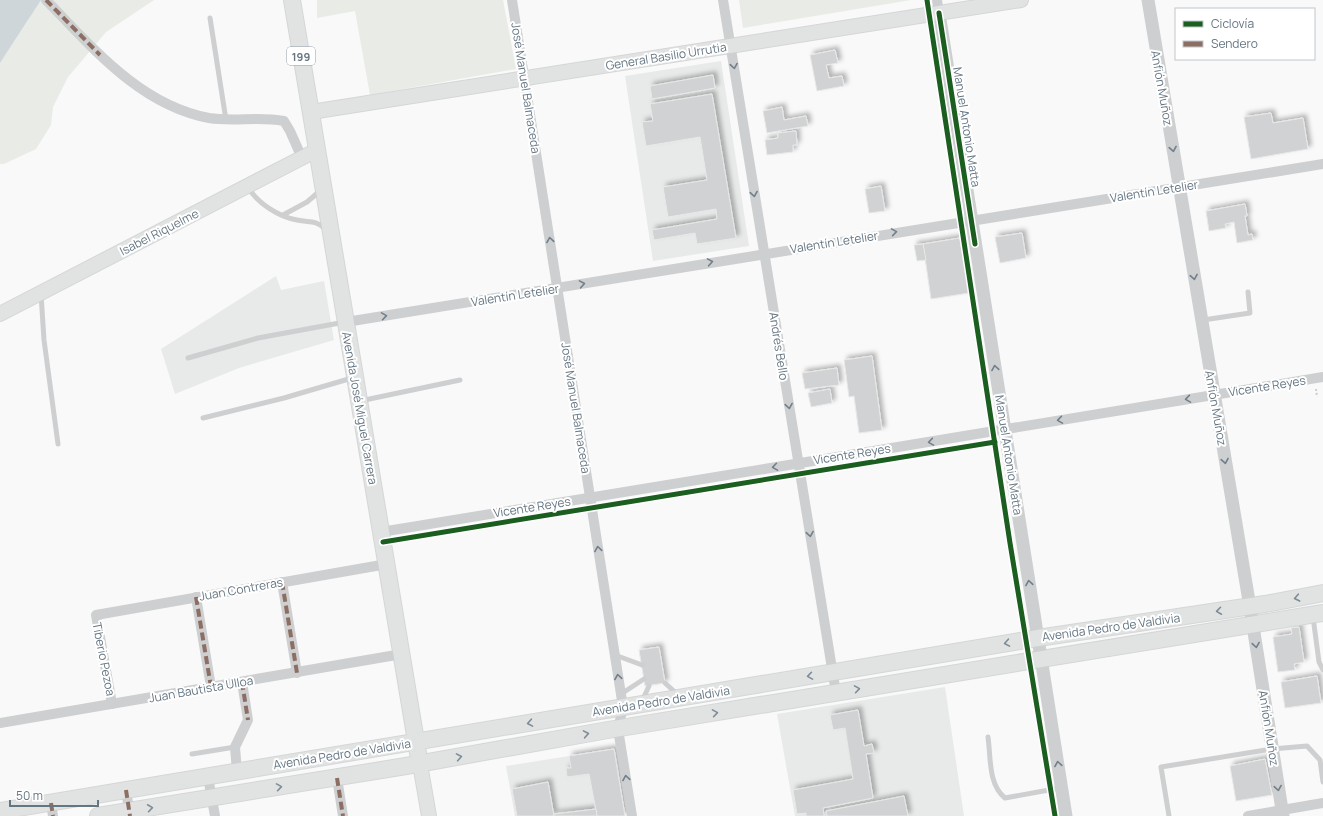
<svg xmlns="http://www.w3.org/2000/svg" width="1323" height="816" font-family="Manrope,sans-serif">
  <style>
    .built { fill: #e8e9e9 }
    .green { fill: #e8ebe6 }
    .water { fill: #ced6d9 }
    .building { fill: #d0d2d3; stroke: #e8e8e8; filter: url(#shadow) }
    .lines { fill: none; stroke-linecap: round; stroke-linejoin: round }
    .secondary-casing { stroke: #d5d6d7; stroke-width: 16 }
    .primary-casing { stroke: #d5d6d7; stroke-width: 18 }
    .path { stroke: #cbcccd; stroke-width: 2; stroke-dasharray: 2 2; stroke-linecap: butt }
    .service { stroke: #cecfd0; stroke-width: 5 }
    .minor { stroke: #cecfd0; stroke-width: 10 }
    .tertiary { stroke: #cecfd0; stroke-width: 13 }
    .secondary { stroke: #e1e2e2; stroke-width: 14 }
    .primary { stroke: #e1e2e2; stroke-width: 16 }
    .quiet { stroke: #8d6e63; stroke-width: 4; stroke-dasharray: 8 4; stroke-linecap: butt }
    .cycleway-casing { stroke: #fff; stroke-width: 8 }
    .cycleway { stroke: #1b5e20; stroke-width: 5 }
    .oneway { stroke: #707f8b }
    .oneway2 { stroke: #7e8c96 }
    .labels { text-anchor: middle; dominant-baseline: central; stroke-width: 4; stroke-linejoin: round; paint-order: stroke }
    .shield { fill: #fff; stroke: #939fa8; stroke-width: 1 }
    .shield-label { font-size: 11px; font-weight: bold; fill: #657683 }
    .street-label { font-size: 12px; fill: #657683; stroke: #fff }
  </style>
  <defs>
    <filter id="shadow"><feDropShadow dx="3.5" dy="-3.5" stdDeviation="2" flood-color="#0004"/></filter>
  </defs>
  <rect width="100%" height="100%" fill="#f9f9f9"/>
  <g class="built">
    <path d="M721 61 749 246 653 261 625 76Z"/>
    <path d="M276 276 281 290 324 281 334 340 239 368 175 394 161 349Z"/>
    <path d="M945 687 964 816H795L777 714Z"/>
    <path d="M614 749 625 816H515L506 766Z"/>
  </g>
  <g class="green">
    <path d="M0 0 33 12 41 0H154L106 32 68 77 53 107 51 125 36 149 4 164H0V63L30 17Z"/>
    <path d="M317 0H503L516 69 370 95 355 11 317 18Z"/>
    <path d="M739 0H911L743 28Z"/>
  </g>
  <path class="water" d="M0 0H41L0 63Z"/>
  <g class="building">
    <path d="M835 50 838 63 826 65 829 78 842 76 844 86 817 91 810 55Z"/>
    <path d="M713 75 715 88 652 99 650 86Z"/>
    <path d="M712 94 736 238 697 244 695 233 654 240 652 230 717 219 716 209 668 217 663 187 707 180 700 137 646 146 642 122 653 121 650 104Z"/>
    <path d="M782 107 784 120 806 116 808 126 767 133 763 111Z"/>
    <path d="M1271 113 1273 123 1303 118 1308 149 1251 159 1244 117Z"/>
    <path d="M796 131 797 145H793V152L767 155 765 140 778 138V133Z"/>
    <path d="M881 186 885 211 869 213 865 189Z"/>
    <path d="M1245 204 1247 216H1245L1248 235 1252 234 1253 240 1237 243 1234 222 1225 224 1226 228 1209 231 1206 211Z"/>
    <path d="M1022 233 1026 258 1000 263 995 237Z"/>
    <path d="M960 238 969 293 931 299 923 244Z"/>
    <path d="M923 244 926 260 917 261 914 245Z"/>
    <path d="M872 356 882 430 859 433 854 396 849 397 844 360Z"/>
    <path d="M837 368 839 385 805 389 802 373Z"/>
    <path d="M830 389 832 403 811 407 808 393Z"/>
    <path d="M1299 627 1304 662 1294 664 1295 670 1278 672 1273 637 1292 634 1291 628Z"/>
    <path d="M659 647 665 683 645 686 639 650Z"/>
    <path d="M1317 676 1321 703 1285 708 1281 682Z"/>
    <path d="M858 710 864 746 872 744 874 753 866 754 873 798 823 808 824 816H806V813L797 814 793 790 853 779 845 728 833 730 830 715Z"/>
    <path d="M614 749 625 816H597L589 774 567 777 566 768H571L569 756Z"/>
    <path d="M1265 759 1272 795 1236 801 1230 766Z"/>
    <path d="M548 782 554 816H517L512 789Z"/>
    <path d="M904 796 908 816H827L826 811Z"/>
    <path d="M596 809 597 816H554V814Z"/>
  </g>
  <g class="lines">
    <g class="secondary-casing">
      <g id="secondary">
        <path d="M311 112 1021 0"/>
        <path d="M0 314 317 150"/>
        <path d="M420 764 429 816"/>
      </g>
    </g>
    <g class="primary-casing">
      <g id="primary">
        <path d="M292 0 418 753"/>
        <path d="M0 811 1038 638 1265 604 1323 593"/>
        <path d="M98 816 406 766 608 730 1323 613"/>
      </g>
    </g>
    <path class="path" d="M1316 389 1317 397"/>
    <g class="service">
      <path d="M210 18 226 120"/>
      <path d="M248 187C257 203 279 217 297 220 310 223 314 219 326 229"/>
      <path d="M283 215 307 202 321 190"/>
      <path d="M41 294 44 340 58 444"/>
      <path d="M1203 320 1250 313 1248 292"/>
      <path d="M188 358 258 338 345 322"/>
      <path d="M360 401 460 380"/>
      <path d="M203 418 284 398 352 378"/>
      <path d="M1313 617 1319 662 1323 670"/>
      <path d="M615 655 642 665"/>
      <path d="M665 683 677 694"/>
      <path d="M621 694 644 679"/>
      <path d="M642 701 649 686"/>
      <path d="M988 737C991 758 988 784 1005 798L1060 788"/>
      <path d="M192 754 235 747"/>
      <path d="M1169 816 1161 767 1272 749 1307 746 1320 760 1323 782"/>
    </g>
    <g class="minor">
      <path d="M46 0C93 48 140 105 209 118 234 122 259 116 284 121L290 131 302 158"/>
      <path d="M512 0 623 707 618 729 632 816"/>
      <path d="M723 0 836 693"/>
      <path d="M937 0 939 13"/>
      <path d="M346 322 1323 164"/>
      <path d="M381 532 1323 377"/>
      <path d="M282 582 297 673"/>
      <path d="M196 597 211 687"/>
      <path d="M112 704 96 615 387 564"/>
      <path d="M0 723 402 654"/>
      <path d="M237 772 235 747 248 720 242 682"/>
      <path d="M208 777 215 816"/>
      <path d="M337 778 343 816"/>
      <path d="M126 790 130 816"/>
      <path d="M51 803 53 816"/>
      <path d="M1248 816 1323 803"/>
    </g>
    <g class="tertiary">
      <path d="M1148 0 1250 607 1283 816"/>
      <path d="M939 13 1066 816"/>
    </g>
    <use href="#secondary" class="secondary"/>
    <use href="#primary" class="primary"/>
    <g class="quiet">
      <path d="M46 0 100 55"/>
      <path d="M282 582 297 673"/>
      <path d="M196 597 211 687"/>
      <path d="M242 682 248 720"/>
      <path d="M337 778 343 816"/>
      <path d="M126 790 130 816"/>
      <path d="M51 803 53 816"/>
    </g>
    <g class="cycleway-casing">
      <g id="cycleway">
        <path d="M927 0 1010 543 1055 816"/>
        <path d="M939 13 975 244"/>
        <path d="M383 542 995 442"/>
      </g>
    </g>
    <use href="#cycleway" class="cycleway"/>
  </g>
  <defs><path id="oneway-chevron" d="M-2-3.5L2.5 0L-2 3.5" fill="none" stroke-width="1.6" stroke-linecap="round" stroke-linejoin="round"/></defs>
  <g class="oneway">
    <use href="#oneway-chevron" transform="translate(734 66) rotate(81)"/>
    <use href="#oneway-chevron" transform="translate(1173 149) rotate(80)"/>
    <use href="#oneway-chevron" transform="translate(754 194) rotate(81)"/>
    <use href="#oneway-chevron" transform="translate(894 232) rotate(-9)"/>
    <use href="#oneway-chevron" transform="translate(550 240) rotate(-99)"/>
    <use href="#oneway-chevron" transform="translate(710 262) rotate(-10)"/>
    <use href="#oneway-chevron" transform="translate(1194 277) rotate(80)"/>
    <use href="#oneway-chevron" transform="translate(582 284) rotate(-10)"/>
    <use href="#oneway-chevron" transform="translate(384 316) rotate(-9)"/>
    <use href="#oneway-chevron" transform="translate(995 368) rotate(-99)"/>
    <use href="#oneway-chevron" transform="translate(1188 399) rotate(171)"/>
    <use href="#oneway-chevron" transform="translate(789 406) rotate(81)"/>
    <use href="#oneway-chevron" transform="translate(1060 420) rotate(171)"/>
    <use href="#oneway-chevron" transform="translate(931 442) rotate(171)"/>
    <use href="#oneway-chevron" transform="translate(1225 461) rotate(80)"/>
    <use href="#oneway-chevron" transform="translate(775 467) rotate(171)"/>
    <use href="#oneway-chevron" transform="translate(810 534) rotate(81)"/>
    <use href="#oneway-chevron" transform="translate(598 549) rotate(-99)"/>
    <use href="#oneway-chevron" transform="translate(1029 583) rotate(-99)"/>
    <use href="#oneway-chevron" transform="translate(1256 645) rotate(81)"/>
    <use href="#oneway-chevron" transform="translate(618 677) rotate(-99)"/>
    <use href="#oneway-chevron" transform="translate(1058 764) rotate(-99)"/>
    <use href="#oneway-chevron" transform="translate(626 778) rotate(-99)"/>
    <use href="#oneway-chevron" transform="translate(1278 788) rotate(81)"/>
  </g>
  <g class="oneway2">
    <use href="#oneway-chevron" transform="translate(1297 598) rotate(169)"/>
    <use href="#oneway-chevron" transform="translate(1219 611) rotate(172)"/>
    <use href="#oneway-chevron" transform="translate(1007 643) rotate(170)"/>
    <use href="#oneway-chevron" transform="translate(810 676) rotate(171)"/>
    <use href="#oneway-chevron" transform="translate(857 689) rotate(-9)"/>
    <use href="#oneway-chevron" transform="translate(715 713) rotate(-9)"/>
    <use href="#oneway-chevron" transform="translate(530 723) rotate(170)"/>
    <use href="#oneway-chevron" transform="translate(586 734) rotate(-10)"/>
    <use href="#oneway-chevron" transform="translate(459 757) rotate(-10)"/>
    <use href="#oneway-chevron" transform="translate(279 787) rotate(-9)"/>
    <use href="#oneway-chevron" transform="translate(150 808) rotate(-8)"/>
  </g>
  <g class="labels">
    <rect class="shield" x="287" y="47" width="28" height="18" rx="3"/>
    <g class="shield-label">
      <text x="301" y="56">199</text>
    </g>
    <g class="street-label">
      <text transform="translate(666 56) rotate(-9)">General Basilio Urrutia</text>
      <text transform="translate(526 88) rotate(81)">José Manuel Balmaceda</text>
      <text transform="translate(1162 88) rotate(80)">Anfión Muñoz</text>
      <text transform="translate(967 127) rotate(81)">Manuel Antonio Matta</text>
      <text transform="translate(1154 191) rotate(-9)">Valentín Letelier</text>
      <text transform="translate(159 232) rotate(-27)">Isabel Riquelme</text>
      <text transform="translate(834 242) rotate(-9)">Valentín Letelier</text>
      <text transform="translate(515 295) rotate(-9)">Valentín Letelier</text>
      <text transform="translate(779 346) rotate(81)">Andrés Bello</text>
      <text transform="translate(1267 386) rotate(-9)">Vicente Reyes</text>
      <text transform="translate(360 408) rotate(80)">Avenida José Miguel Carrera</text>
      <text transform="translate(576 408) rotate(81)">José Manuel Balmaceda</text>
      <text transform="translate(1216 408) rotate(80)">Anfión Muñoz</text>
      <text transform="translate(852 454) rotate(-9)">Vicente Reyes</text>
      <text transform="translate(1009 455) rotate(81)">Manuel Antonio Matta</text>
      <text transform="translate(532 507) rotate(-9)">Vicente Reyes</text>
      <text transform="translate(241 589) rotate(-10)">Juan Contreras</text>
      <text transform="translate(1111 627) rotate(-8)">Avenida Pedro de Valdivia</text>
      <text transform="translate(104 659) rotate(79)">Tiberio Pezoa</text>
      <text transform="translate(201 689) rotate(-10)">Juan Bautista Ulloa</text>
      <text transform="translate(661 701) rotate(-9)">Avenida Pedro de Valdivia</text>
      <text transform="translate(1269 728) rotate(81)">Anfión Muñoz</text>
      <text transform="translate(342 754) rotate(-9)">Avenida Pedro de Valdivia</text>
    </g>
  </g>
  <rect x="1175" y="8" width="140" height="52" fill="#ffffff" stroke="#c1c8cd"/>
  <rect x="1183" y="21" width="20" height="6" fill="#1b5e20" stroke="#c1c8cd"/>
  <text x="1211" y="28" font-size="12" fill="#657683">Ciclovía</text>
  <rect x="1183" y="41" width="20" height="6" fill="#8d6e63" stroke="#c1c8cd"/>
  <text x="1211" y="48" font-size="12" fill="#657683">Sendero</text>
  <path d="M10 800v6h88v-6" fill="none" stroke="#657683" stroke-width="2"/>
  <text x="16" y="800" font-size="12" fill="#657683" stroke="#ffffff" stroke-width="3" paint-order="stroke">50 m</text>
</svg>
